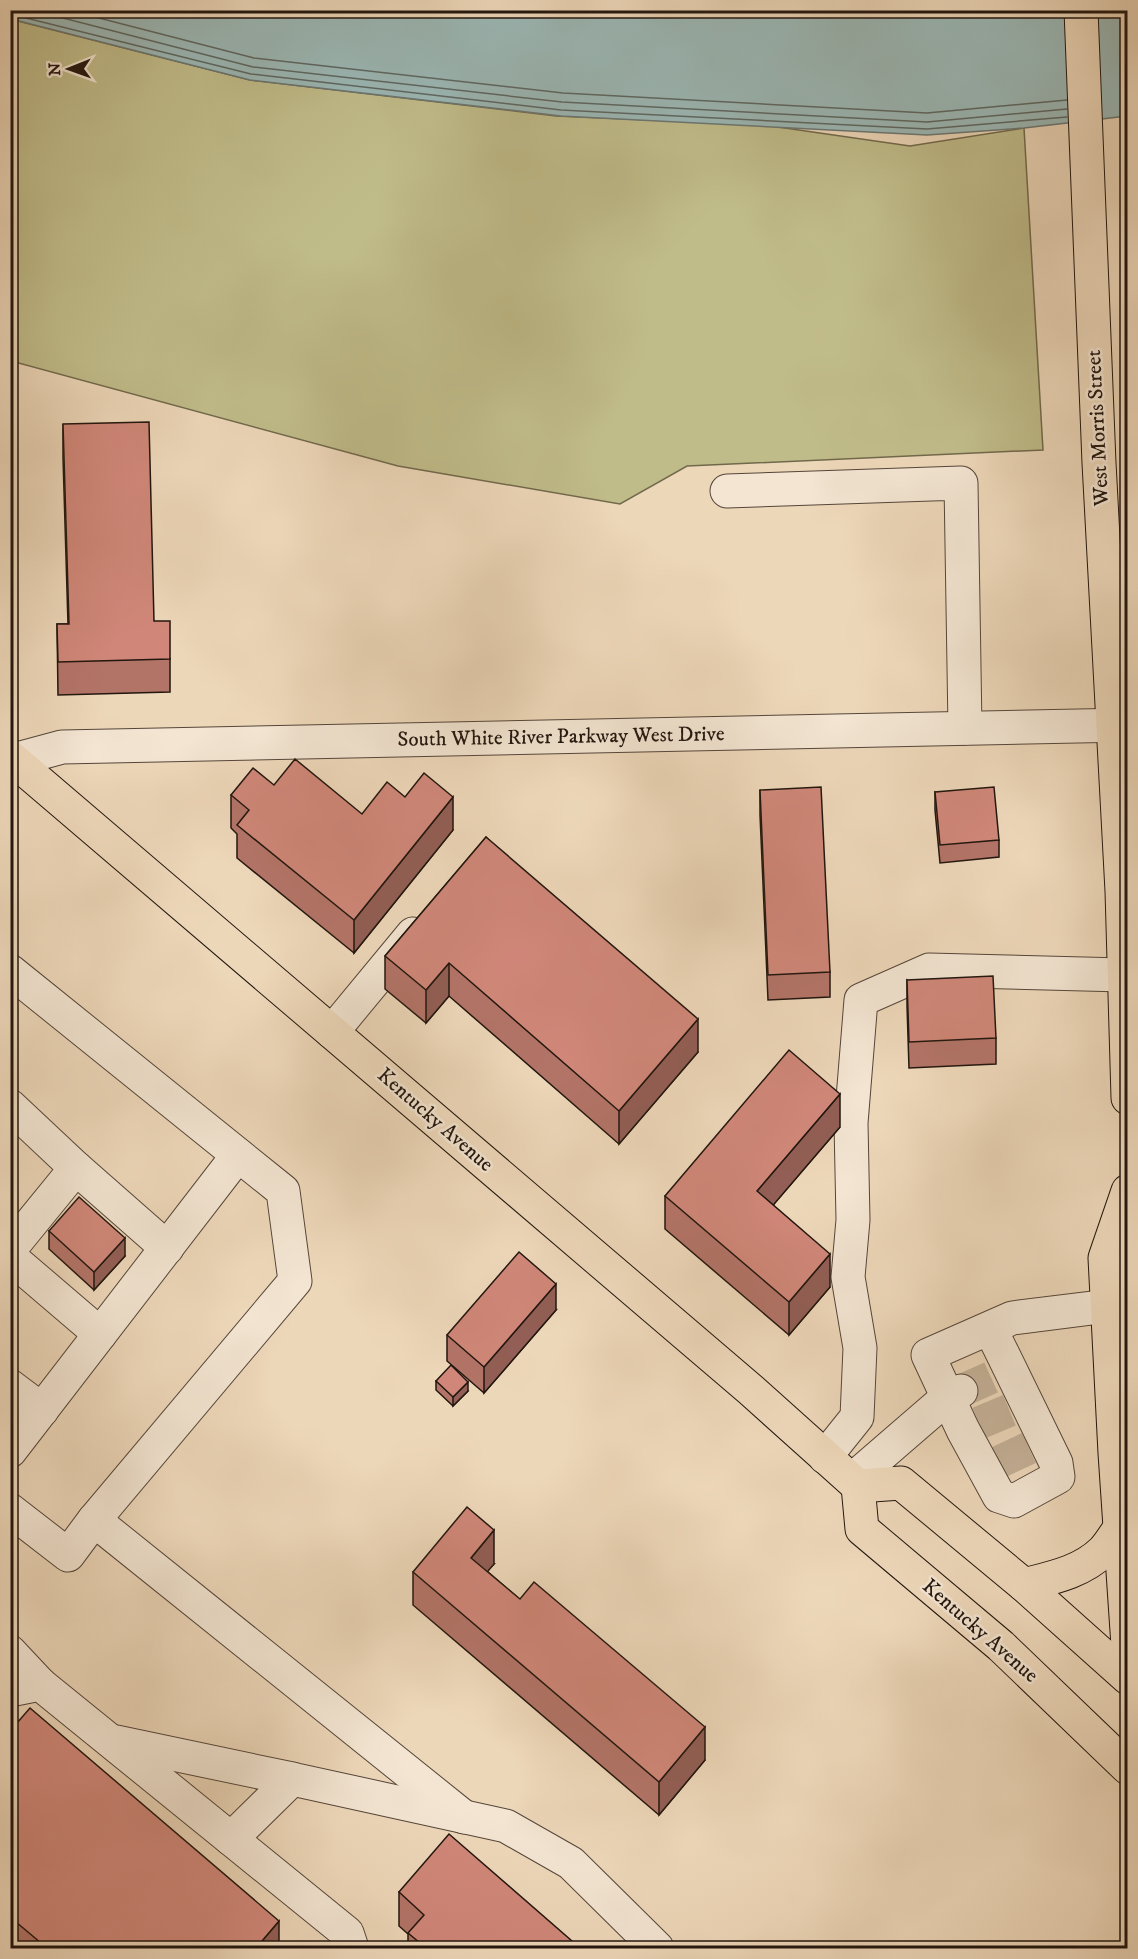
<svg xmlns="http://www.w3.org/2000/svg" width="1138" height="1959" font-family="'IM FELL DW Pica',serif">
  <style>
    .green { fill: #c0bc8a; stroke: #71694c; stroke-width: 1.5 }
    .water { fill: #9bb8b6; stroke: #6b7773; stroke-width: 1.5 }
    .lines { fill: none; stroke-linecap: round; stroke-linejoin: round }
    .shore { stroke: #5e6762; stroke-width: 1.5 }
    .minor-tunnel { stroke: #c4b097; stroke-width: 33; stroke-dasharray: 33 16; stroke-linecap: butt }
    .minor-casing { stroke: #55463a; stroke-width: 35 }
    .major-casing { stroke: #22160f; stroke-width: 35 }
    .minor { stroke: #f3e5d2; stroke-width: 33 }
    .major { stroke: #edd7b9; stroke-width: 33 }
    .wall { fill: #b37468; stroke: #22160f; stroke-width: 1.5 }
    .shaded-wall { fill: #925e55; stroke: #22160f; stroke-width: 1.5 }
    .building { fill: #d08779; stroke: #22160f; stroke-width: 1.5 }
    .labels { text-anchor: middle; dominant-baseline: central; stroke-width: 5; stroke-linejoin: round; paint-order: stroke }
    .street-label { font-size: 21px; fill: #22160f; stroke: #f3e5d2 }
  </style>
  <rect width="100%" height="100%" fill="#edd7b9"/>
  <filter id="stains"><feTurbulence type="fractalNoise" baseFrequency=".00333" numOctaves="4"/><feColorMatrix values="0 0 0 0 .2 0 0 0 0 .09 0 0 0 0 .02 0 0 0 .5 -.17"/></filter>
  <radialGradient id="worn" r=".72"><stop offset=".6" stop-color="#630" stop-opacity="0"/><stop offset="1" stop-color="#630" stop-opacity=".3"/></radialGradient>
  <path class="green" d="M10 19 250 80 556 116 764 125 910 146 1024 128 1043 450 687 466 620 504 398 466 11 361Z"/>
  <path class="water" d="M10 11H1127V116L1024 128 927 135 561 116 250 80 11 19Z"/>
  <g class="lines">
    <g class="shore">
      <path d="M32 10 253 67 562 102 927 122 1067 109"/>
      <path d="M68 10 254 58 563 93 927 113 1067 100"/>
      <path d="M10 14 251 74 561 110 927 129 1067 117"/>
    </g>
    <g class="minor-tunnel">
      <path d="M961 1391 992 1377"/>
      <path d="M979 1423 1010 1410"/>
      <path d="M999 1462 1029 1448"/>
    </g>
    <g class="minor-casing">
      <g id="minor">
        <path d="M727 491 961 483 965 728"/>
        <path d="M10 761 62 747 1128 725"/>
        <path d="M10 971 283 1191 295 1281 94 1520 464 1817"/>
        <path d="M332 1032 413 934"/>
        <path d="M10 1106 76 1168"/>
        <path d="M10 1249 76 1168 167 1248"/>
        <path d="M10 1257 100 1334"/>
        <path d="M990 1328 1056 1463 1058 1477 1014 1501 999 1496 963 1430 928 1355 1012 1318 1108 1306"/>
        <path d="M10 1386 42 1410"/>
        <path d="M10 1451 238 1155"/>
        <path d="M825 1457 857 1417 860 1348 848 1277 853 1220 851 1123 861 1000 929 970 1123 975"/>
        <path d="M852 1480 948 1397 961 1391"/>
        <path d="M10 1510 68 1555 94 1520"/>
        <path d="M10 1652 40 1684"/>
        <path d="M10 1690 40 1684 347 1933 352 1948"/>
        <path d="M116 1742 292 1779 231 1839"/>
        <path d="M292 1779 506 1826 571 1863 657 1948"/>
      </g>
    </g>
    <g class="major-casing">
      <g id="major">
        <path d="M1081 10 1099 463 1122 891 1128 1098"/>
        <path d="M10 757 751 1390 858 1486 901 1483 1024 1585 1128 1678"/>
        <path d="M1128 1191 1105 1258 1115 1453 1128 1646"/>
        <path d="M858 1486 862 1529 1001 1646 1128 1768"/>
        <path d="M1024 1585C1051 1578 1082 1572 1103 1551 1109 1545 1114 1536 1120 1528"/>
      </g>
    </g>
    <use href="#minor" class="minor"/>
    <use href="#major" class="major"/>
  </g>
  <g class="wall">
    <path d="M63 424 154 621 170 659V692L58 695 57 624H68L63 458Z"/>
    <path d="M274 785 362 814 405 797 453 830 354 953 237 858V834L231 828V795Z"/>
    <path d="M760 790 830 972V997L768 1000 760 815Z"/>
    <path d="M935 792 999 840V857L940 863 935 810Z"/>
    <path d="M486 837 698 1052 619 1144 449 996 426 1023 385 989V956Z"/>
    <path d="M907 980 996 1038V1064L909 1068 907 1006Z"/>
    <path d="M840 1127 773 1205 830 1287 789 1335 665 1229V1196Z"/>
    <path d="M49 1231 125 1256 94 1290 49 1249Z"/>
    <path d="M556 1310 484 1393 447 1361V1335Z"/>
    <path d="M436 1381 468 1391 453 1406 436 1390Z"/>
    <path d="M494 1564 487 1571 705 1760 659 1815 413 1605V1572Z"/>
    <path d="M10 1731 279 1948H10Z"/>
    <path d="M399 1892 580 1948H408V1934L399 1926Z"/>
  </g>
  <g class="shaded-wall">
    <path d="M453 797V830L354 953V920Z"/>
    <path d="M449 963V996L426 1023V990Z"/>
    <path d="M698 1019V1052L619 1144V1111Z"/>
    <path d="M840 1094V1127L757 1224V1191Z"/>
    <path d="M125 1238V1256L94 1290V1272Z"/>
    <path d="M830 1254V1287L789 1335V1302Z"/>
    <path d="M556 1284V1310L484 1393V1367Z"/>
    <path d="M468 1382V1391L453 1406V1397Z"/>
    <path d="M494 1530V1564L471 1591V1558Z"/>
    <path d="M705 1727V1760L659 1815V1782Z"/>
    <path d="M279 1921V1948H256Z"/>
  </g>
  <g class="building">
    <path d="M149 422 154 621H170V659L58 662 57 624H69L63 424Z"/>
    <path d="M295 759 362 814 387 782 405 797 424 773 453 797 354 920 237 825 249 810 231 795 253 768 274 785Z"/>
    <path d="M821 787 830 972 768 975 760 790Z"/>
    <path d="M994 787 999 840 940 845 935 792Z"/>
    <path d="M486 837 698 1019 619 1111 449 963 426 990 385 956Z"/>
    <path d="M993 976 996 1038 909 1042 907 980Z"/>
    <path d="M789 1050 840 1094 757 1191 830 1254 789 1302 665 1196Z"/>
    <path d="M79 1197 125 1238 94 1272 49 1231Z"/>
    <path d="M519 1252 556 1284 484 1367 447 1335Z"/>
    <path d="M451 1365 468 1382 453 1397 436 1381Z"/>
    <path d="M467 1507 494 1530 471 1558 520 1599 534 1582 705 1727 659 1782 413 1572Z"/>
    <path d="M30 1708 279 1921 256 1948H47L10 1917V1731Z"/>
    <path d="M449 1834 580 1948H426L408 1933 424 1915 399 1892Z"/>
  </g>
  <g class="labels">
    <g class="street-label">
      <text transform="translate(1098 428) rotate(-93)">West Morris Street</text>
      <text transform="translate(561 737) rotate(-1)">South White River Parkway West Drive</text>
      <text transform="translate(435 1120) rotate(41)">Kentucky Avenue</text>
      <text transform="translate(980 1631) rotate(41)">Kentucky Avenue</text>
    </g>
  </g>
  <rect width="1138" height="1959" fill="none" stroke="#edd7b9" stroke-width="36"/>
  <rect x="12" y="12" width="1114" height="1935" fill="none" stroke="#22160f" stroke-width="3"/>
  <rect x="18" y="18" width="1102" height="1923" fill="none" stroke="#22160f" stroke-width="1.5"/>
  <g transform="translate(69 69) rotate(269)" stroke="#f3e5d2" stroke-width="4.5" paint-order="stroke">
  <path d="M0-4.5L10 22L0 15L-10 22Z" fill="#22160f"/>
  <text y="-9" font-size="16" font-weight="bold" text-anchor="middle" fill="#22160f">N</text>
  </g>
  <rect width="100%" height="100%" filter="url(#stains)"/>
  <rect width="100%" height="100%" fill="url(#worn)"/>
</svg>
